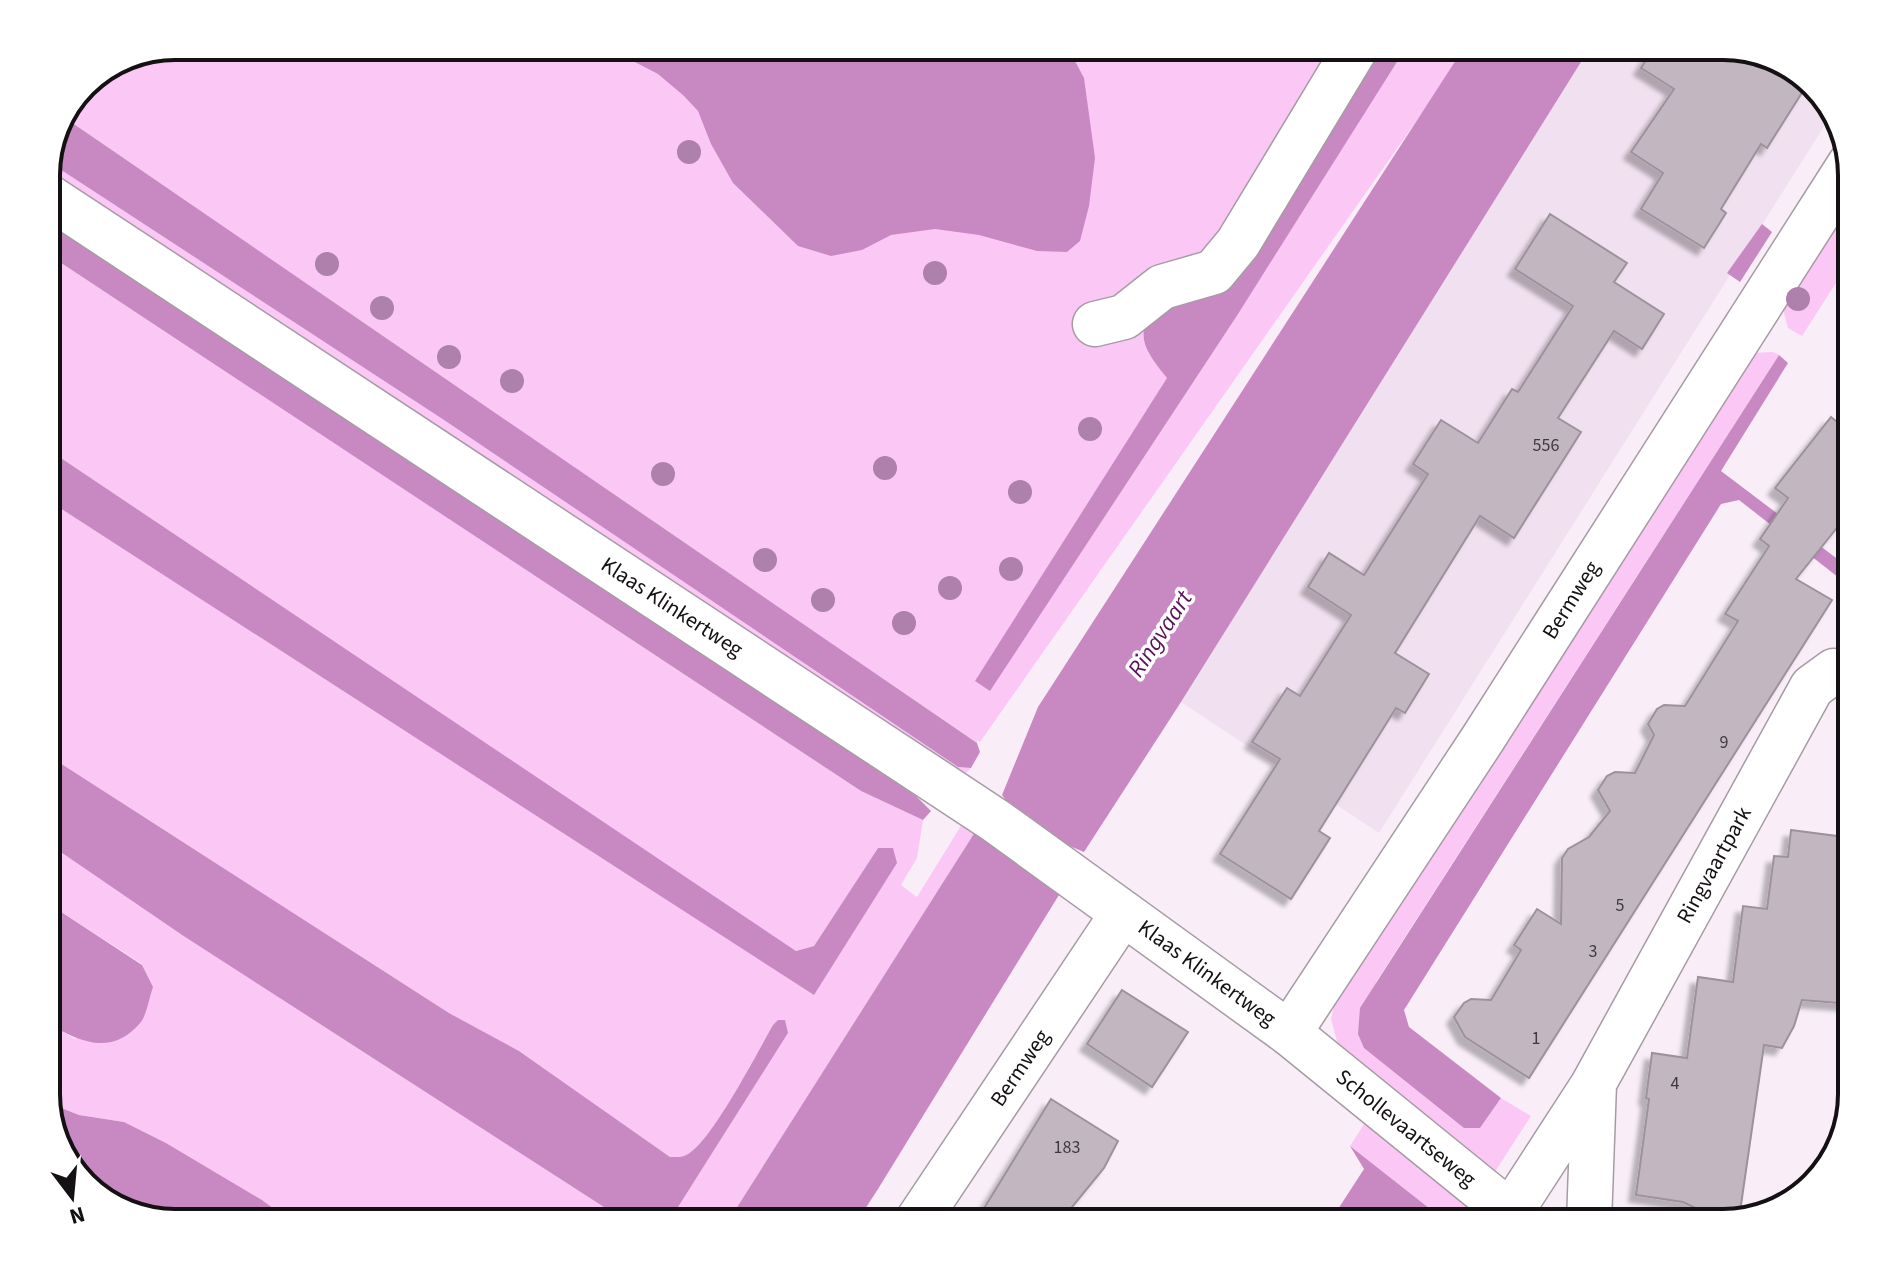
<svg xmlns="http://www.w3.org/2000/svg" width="1898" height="1269" font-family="'Source Sans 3',sans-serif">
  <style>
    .built { fill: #f1e0ef }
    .green { fill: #fbc8f6 }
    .water { fill: #c889c3 }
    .building { fill: #c2b7c1; stroke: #9d929c; stroke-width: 2; filter: url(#shadow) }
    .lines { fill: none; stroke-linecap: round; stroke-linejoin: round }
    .minor-casing { stroke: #a69ba4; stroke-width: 47 }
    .minor { stroke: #fff; stroke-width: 44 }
    .tree { fill: #ae80ac }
    .labels { text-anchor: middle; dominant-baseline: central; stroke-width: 7; stroke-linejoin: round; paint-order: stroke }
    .number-label { font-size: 18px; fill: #403a3e }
    .street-label { font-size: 22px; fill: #141013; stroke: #fff }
    .water-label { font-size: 24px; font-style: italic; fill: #5d0f5a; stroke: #fff }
    .rim { fill: none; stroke: #141013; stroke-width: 4 }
  </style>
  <defs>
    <filter id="shadow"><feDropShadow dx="-7" dy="7" stdDeviation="2" flood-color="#0004"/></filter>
  </defs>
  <rect width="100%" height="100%" fill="#f9eef8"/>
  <path class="built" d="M1591 46H1723L1795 68 1833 112 1762 225 1727 273 1730 275 1379 833 1181 702Z"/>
  <g class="green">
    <path d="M175 46H1469L980 742 977 740V743L68 120 84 83Z"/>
    <path d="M49 162 444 420 958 767 971 768 961 778 46 174Z"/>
    <path d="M1852 196V258L1802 336 1788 328 1782 306Z"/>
    <path d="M46 253 861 791 923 820 917 858 901 885 917 897 962 824 975 832 727 1223H668L788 1033 773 1025C757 1054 713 1139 688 1154 683 1158 676 1157 670 1157L519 1051 449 1013 46 754V499L814 994 896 863 878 848 814 946 796 951 46 448Z"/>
    <path d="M1773 352 1779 355 1376 982 1480 1128 1501 1098 1531 1116 1493 1175 1339 1049 1331 1019 1335 1002 1752 353Z"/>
    <path d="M46 842 182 935 607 1209 634 1223H293L262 1200 166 1143 124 1122 79 1115 46 1102V1022L75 1039 142 964 46 902Z"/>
    <path d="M1368 1118 1501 1223H1448L1350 1146Z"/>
  </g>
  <g class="water">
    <path d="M604 46H1067L1084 78 1095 158 1089 206 1080 241 1067 252 1037 251 979 235 935 229 891 235 862 250 831 256 798 246 733 183 711 144 698 111 684 96 658 74Z"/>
    <path d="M1378 46H1407L1238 314 990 691 975 681 1167 378C1134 337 1136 329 1173 293Z"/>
    <path d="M1465 46H1591L1181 702 1084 852 1060 842 1019 819 1002 795 1038 707Z"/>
    <path d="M68 120 977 743 980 752 971 768 958 767 444 420 49 162Z"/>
    <path d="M46 215 916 796 931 811 923 820 861 791 46 253Z"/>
    <path d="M1762 224 1772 232 1740 282 1727 273Z"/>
    <path d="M1779 355 1788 363 1721 471 1852 570V588L1739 500 1721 504 1404 1010 1409 1027 1501 1098 1480 1128H1464L1364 1048 1358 1034 1360 1008Z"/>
    <path d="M46 448 796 951 814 946 878 848H893L897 863 814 995 46 499Z"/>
    <path d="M46 754 449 1013 519 1051 670 1157C676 1157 682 1158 688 1154 713 1139 757 1053 773 1025L778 1020H785L788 1033 668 1223H634L607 1209 182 935 46 842Z"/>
    <path d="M975 832 1062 890 878 1189 856 1223H727Z"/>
    <path d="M46 902 142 965 153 987C149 998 147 1014 141 1022 111 1058 78 1041 46 1022Z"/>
    <path d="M46 1102 79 1115 124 1122 166 1143 262 1200 293 1223H175L103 1201 63 1158Z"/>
    <path d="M1350 1146 1448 1223H1329L1364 1169Z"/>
  </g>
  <g class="building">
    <path d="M1655 46H1723L1795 68 1808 83 1767 148 1761 144 1721 209 1726 213 1704 248 1641 209 1663 173 1631 152 1674 89 1641 68Z"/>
    <path d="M1550 214 1627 263 1614 282 1664 314 1642 349 1614 331 1558 418 1581 432 1514 538 1480 516 1395 653 1429 674 1405 713 1396 708 1319 831 1330 838 1291 899 1220 854 1280 759 1252 742 1287 688 1300 696 1351 615 1308 587 1329 553 1364 575 1428 474 1413 464 1441 420 1478 443 1512 389 1518 392 1573 306 1515 269Z"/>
    <path d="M1831 417 1852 434V509L1796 579 1832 600 1529 1078 1465 1037 1454 1017 1464 1003 1471 999 1491 1000 1521 950 1514 945 1537 909 1561 924 1562 858 1568 849 1589 837 1610 811 1598 790 1607 776 1615 772 1635 773 1654 735 1648 724 1657 709 1664 705 1685 706 1738 621 1725 614 1769 546 1760 539 1788 498 1775 488Z"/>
    <path d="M1791 830 1852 838V1004L1802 1000 1794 1026 1782 1048 1764 1045 1739 1219 1708 1214 1683 1202 1636 1195 1649 1099 1646 1098 1652 1053 1687 1058 1698 977 1733 982 1743 906 1767 909 1774 856 1788 857Z"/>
    <path d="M1122 990 1188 1032 1152 1087 1087 1044Z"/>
    <path d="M1051 1099 1118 1141 1104 1168 1059 1223H975Z"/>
  </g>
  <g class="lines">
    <g class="minor-casing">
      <g id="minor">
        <path d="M46 195 996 821 1289 1033 1523 1223"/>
        <path d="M1095 324 1124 317 1162 287 1214 272 1238 243 1357 46"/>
        <path d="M1289 1033 1482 740 1850 164"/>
        <path d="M1510 1213 1593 1085"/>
        <path d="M916 1223 1123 913"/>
        <path d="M1589 1223 1594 1083 1812 687 1834 671 1852 675"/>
      </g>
    </g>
    <use href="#minor" class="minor"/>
  </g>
  <g class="tree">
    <circle cx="689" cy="152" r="12"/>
    <circle cx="327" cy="264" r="12"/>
    <circle cx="935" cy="273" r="12"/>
    <circle cx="1798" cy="299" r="12"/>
    <circle cx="382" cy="308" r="12"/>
    <circle cx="449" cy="357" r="12"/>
    <circle cx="512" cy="381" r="12"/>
    <circle cx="1090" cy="429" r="12"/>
    <circle cx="885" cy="468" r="12"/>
    <circle cx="663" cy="474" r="12"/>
    <circle cx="1020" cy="492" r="12"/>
    <circle cx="765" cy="560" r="12"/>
    <circle cx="1011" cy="569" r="12"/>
    <circle cx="950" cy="588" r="12"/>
    <circle cx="823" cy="600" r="12"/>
    <circle cx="904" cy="623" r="12"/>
  </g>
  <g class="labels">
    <g class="number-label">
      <text x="1546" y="445">556</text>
      <text x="1724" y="742">9</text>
      <text x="1620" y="905">5</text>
      <text x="1593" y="951">3</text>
      <text x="1536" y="1038">1</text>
      <text x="1675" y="1083">4</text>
      <text x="1067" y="1147">183</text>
    </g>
    <g class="street-label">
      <text transform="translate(1571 600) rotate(-58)">Bermweg</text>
      <text transform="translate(672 607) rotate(33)">Klaas Klinkertweg</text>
      <text transform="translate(1714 865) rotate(-61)">Ringvaartpark</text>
      <text transform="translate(1207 973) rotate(36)">Klaas Klinkertweg</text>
      <text transform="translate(1020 1068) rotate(-56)">Bermweg</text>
      <text transform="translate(1406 1128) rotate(39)">Schollevaartseweg</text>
    </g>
    <g class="water-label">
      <text transform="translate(1160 634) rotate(-57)">Ringvaart</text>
    </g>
  </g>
  <path d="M0 0H1898V1269H0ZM175 60H1723A115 115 0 0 1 1838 175V1094A115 115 0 0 1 1723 1209H175A115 115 0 0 1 60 1094V175A115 115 0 0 1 175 60Z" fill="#fff" fill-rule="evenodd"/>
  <path class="rim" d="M175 60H1723A115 115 0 0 1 1838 175V1094A115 115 0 0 1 1723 1209H175A115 115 0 0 1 60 1094V175A115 115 0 0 1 175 60Z"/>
  <g transform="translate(72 1197) rotate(164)" stroke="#ffffff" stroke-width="6" paint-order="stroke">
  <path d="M0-6L14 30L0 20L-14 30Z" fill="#141013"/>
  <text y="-12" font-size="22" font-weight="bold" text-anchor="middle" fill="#141013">N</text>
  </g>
</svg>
